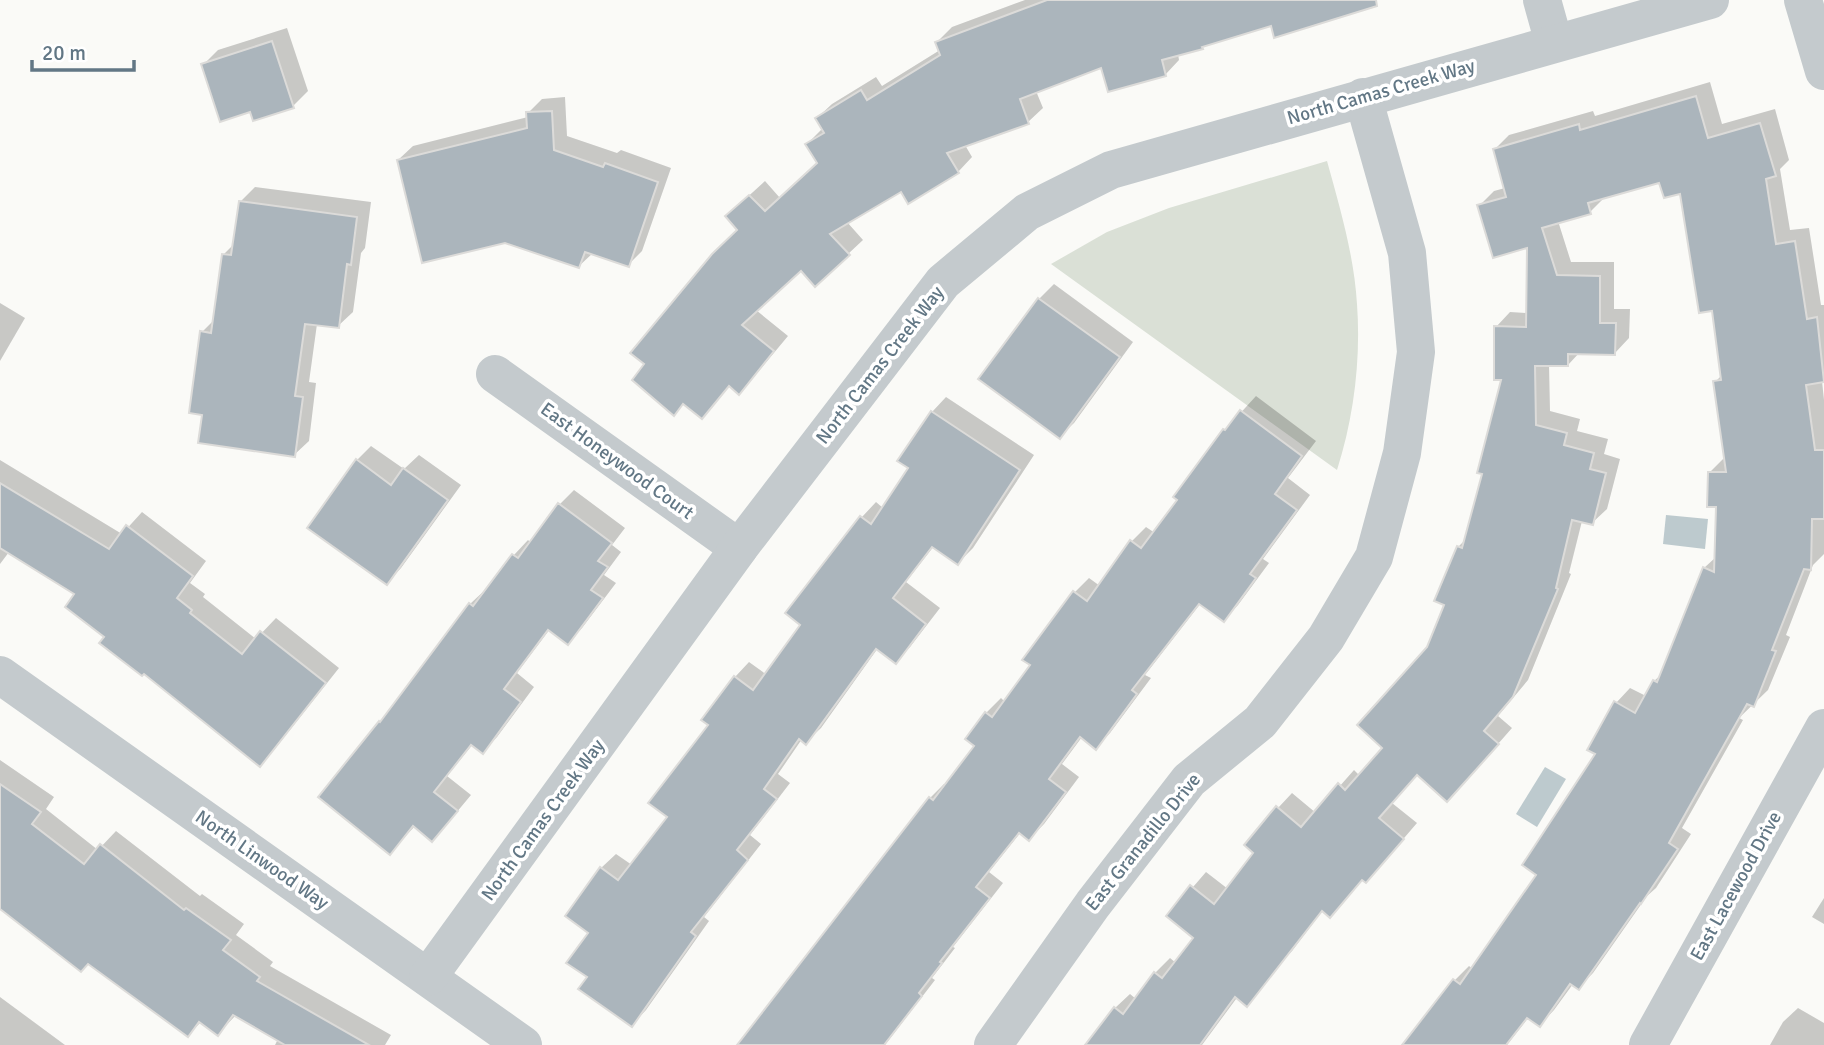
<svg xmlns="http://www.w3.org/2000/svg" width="1824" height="1045" font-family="Signika,sans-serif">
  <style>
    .green { fill: #dae0d6 }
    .water { fill: #bdcace }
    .shadow { fill: #0003 }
    .building { fill: #abb5bc; stroke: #dcdbd9; stroke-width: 2 }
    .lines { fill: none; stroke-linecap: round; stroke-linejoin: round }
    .minor { stroke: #c4cacd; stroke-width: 38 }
    .labels { text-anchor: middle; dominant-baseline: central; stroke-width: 7; stroke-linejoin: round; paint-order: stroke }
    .street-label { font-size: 19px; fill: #627785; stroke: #fff }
  </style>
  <rect width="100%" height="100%" fill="#fafaf7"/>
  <path class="green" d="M1327 161C1340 208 1354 255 1357 304 1361 359 1354 417 1337 470L1051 264 1107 232 1169 208Z"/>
  <g class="water">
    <path d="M1666 515 1708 519 1705 549 1663 544Z"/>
    <path d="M1545 767 1566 779 1537 827 1516 814Z"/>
  </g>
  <g class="shadow">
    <path d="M1025 0H1345L1178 54 1179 60 1165 75 1103 66 1036 91 1043 108 1028 122 965 145 972 157 958 172 901 189 847 222 863 240 848 254 801 269 756 310 788 336 753 378 738 392 730 385 702 417 684 403 674 413 739 230 742 202 765 181 780 198 819 163 807 144 823 128 817 118 832 104 876 77 882 86 940 50 937 42 952 27Z"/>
    <path d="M287 28 308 91 293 106 251 110 203 65 218 50Z"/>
    <path d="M1710 82 1722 124 1775 109 1789 160 1780 169 1790 230 1809 228 1821 305H1824V381H1822L1824 400V554L1813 565 1786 635 1790 637 1768 690 1739 718 1743 720 1682 828 1691 834 1656 888 1647 896 1593 973 1578 988 1573 984 1554 1010 1540 1025 1529 1017 1507 1045H1404L1455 980 1469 966 1473 969 1538 874 1597 753 1616 703 1630 688 1646 696 1654 681 1662 674 1704 568 1716 557 1717 506 1710 472 1725 457 1715 382 1722 375 1713 309 1681 191 1661 181 1606 196 1590 212 1558 221 1571 262H1614V309H1630L1629 338 1615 353 1580 352 1568 365 1549 364 1550 411 1580 419 1577 431 1608 439 1604 454 1620 459 1607 509 1592 523 1582 521 1569 573 1571 574 1528 680 1498 716 1512 728 1462 785 1418 773 1392 803 1417 823 1380 866 1323 910 1292 951 1277 966 1256 972 1202 1045H1088L1115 1008 1130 994 1136 999 1155 973 1170 958 1176 963 1196 937 1168 916 1206 872 1228 889 1256 853 1278 808 1292 793 1316 813 1354 770 1360 776 1385 748 1446 604 1458 547 1467 538 1484 473 1503 378 1496 327 1510 312 1528 313 1529 246 1479 206 1494 191 1505 188 1494 150 1509 135 1593 111 1595 116Z"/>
    <path d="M565 97 567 136 617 153 621 150 671 168 642 251 628 265 593 253 579 266 398 160 413 146 528 117V113L542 99Z"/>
    <path d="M255 187 371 202 365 248 361 253 353 312 338 326 317 324 309 382 316 383 309 441 294 455 204 413 202 332 215 319 223 255 235 243 240 202Z"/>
    <path d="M1054 284 1133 342 1074 423 1059 437 981 379 1039 299Z"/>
    <path d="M0 303 25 318 0 361Z"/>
    <path d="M1256 396 1316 441 1288 478 1310 495 1263 559 1269 563 1238 605 1224 620 1201 603 1145 675 1151 678 1110 733 1096 747 1082 737 1062 764 1079 777 1044 824 1029 839 1021 832 989 872 1003 883 953 947 955 948 932 978 935 980 885 1045H739L930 798 944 784 946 785 977 745 968 738 986 713 1001 698 1005 702 1033 665 1075 592 1089 578 1100 586 1132 541 1146 527 1155 533 1180 499 1175 496 1225 430Z"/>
    <path d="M946 397 1034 455 973 548 958 563 934 546 906 582 940 608 910 647 895 661 878 648 821 728 806 742 802 739 778 774 790 783 750 835 761 844 704 917 709 921 646 1010 632 1025 589 976 590 932 601 868 616 854 632 865 669 817 710 725 735 677 749 662 767 675 803 624 787 612 862 517 876 502 883 508 910 468 932 412Z"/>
    <path d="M371 446 404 469 419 455 461 485 401 568 387 583 357 460Z"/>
    <path d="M0 460 122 534 142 512 206 561 190 583 205 594 203 597 256 639 276 618 339 668 274 750 260 764 106 636 77 593 9 552 0 564Z"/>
    <path d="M574 490 625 528 612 545 621 552 604 575 616 583 582 628 568 642 550 629 517 673 534 687 497 737 483 751 473 744 447 776 471 795 446 825 432 840 415 826 390 853 380 722 470 604 485 590 487 591 514 555 528 540 531 543 560 504Z"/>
    <path d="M0 760 54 797 46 809 98 850 116 831 200 896 202 894 244 924 236 935 273 962 270 966 391 1035 385 1045H275L278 1039 236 1015 218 1034 201 1022 188 1035 89 962 0 902Z"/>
    <path d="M1824 898V924L1812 917Z"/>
    <path d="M0 997 65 1045H0Z"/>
    <path d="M1798 1008 1824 1023V1045H1770L1783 1022Z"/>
  </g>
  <g class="building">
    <path d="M1047 0H1376L1377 6 1274 38 1271 26 1202 47 1203 49 1162 60 1166 76 1108 92 1101 68 1020 99 1029 124 947 153 959 173 908 204 901 192 830 234 850 255 815 287 801 271 742 325 774 351 739 395 729 386 702 419 683 404 674 416 632 380 644 364 630 353 712 254 737 230 725 216 749 195 765 211 817 163 805 144 824 133 815 118 861 90 867 100 940 55 935 42Z"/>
    <path d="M272 41 294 108 253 121 250 112 220 122 201 64Z"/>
    <path d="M1696 96 1708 138 1760 123 1776 176 1766 179 1776 244 1795 241 1807 319 1817 317 1824 382 1806 385 1815 450H1824V519H1812L1811 570 1804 569 1772 650 1776 651 1754 707 1747 704 1669 843 1678 849 1641 904 1640 903 1579 990 1570 984 1540 1027 1527 1018 1506 1045H1402L1453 979 1460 984 1536 875 1522 865 1595 754 1587 750 1614 701 1635 713 1653 680 1657 682 1703 567 1714 572 1716 507H1707L1708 472H1726L1713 381 1721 380 1712 311 1699 313 1680 194 1664 198 1659 183 1588 203 1591 214 1542 228 1557 275 1600 276V323H1616L1615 355 1568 354V366H1535L1536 425 1567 433 1564 445 1594 453 1590 469 1606 473 1593 525 1572 520 1556 588 1558 589 1513 697 1484 731 1499 744 1447 802 1417 775 1379 818 1404 839 1366 883 1362 880 1330 918 1322 911 1247 1007 1235 997 1200 1045H1085L1114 1007 1123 1014 1154 972 1162 978 1193 938 1166 916 1190 885 1214 904 1253 853 1244 845 1276 806 1301 827 1338 783 1345 790 1382 748 1357 725 1427 647 1444 605 1434 601 1457 546 1462 548 1482 474 1477 473 1501 380H1494V326L1526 327 1527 248 1493 258 1477 205 1506 197 1493 149 1579 124 1580 130Z"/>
    <path d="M552 111 554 150 603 167 605 163 658 182 629 267 585 252 579 268 505 243 422 263 397 160 527 128 526 112Z"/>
    <path d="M239 201 357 217 351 265 347 264 339 328 305 324 295 396 303 397 295 457 198 443 202 415 189 413 200 331 211 333 222 254 231 255Z"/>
    <path d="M1038 298 1120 357 1060 439 978 379Z"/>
    <path d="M1240 410 1302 456 1275 494 1297 510 1250 574 1256 578 1224 622 1199 604 1132 690 1137 694 1096 750 1080 737 1049 779 1066 792 1029 841 1019 833 976 887 990 898 940 962 942 963 919 993 922 996 884 1045H737L929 797 933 800 974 746 965 739 985 712 992 717 1030 665 1022 660 1073 591 1087 601 1130 540 1141 548 1177 500 1173 497 1223 429 1225 430Z"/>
    <path d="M931 411 1020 470 958 565 932 547 893 598 926 624 896 664 876 649 806 745 799 739 764 789 777 799 737 850 748 860 691 932 696 936 632 1027 578 989 587 977 566 963 588 933 565 916 600 867 618 880 667 817 648 803 708 725 701 720 734 676 753 690 800 625 785 613 860 516 871 524 908 468 897 461Z"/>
    <path d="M356 459 391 485 403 468 448 500 387 585 307 528Z"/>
    <path d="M0 483 109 549 126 525 193 576 177 598 192 610 190 613 242 654 260 631 326 683 260 767 144 674 142 676 99 643 104 637 65 607 74 594 0 548Z"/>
    <path d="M558 503 612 543 598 561 608 567 591 590 603 598 568 645 548 630 504 689 521 702 483 754 471 745 434 792 458 811 432 842 413 826 390 855 318 797 379 721 380 722 469 603 473 606 512 554 518 558Z"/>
    <path d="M0 784 41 812 32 824 84 864 100 844 184 910 186 908 231 940 223 950 260 977 257 981 369 1045H285L233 1015 218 1036 199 1022 188 1037 88 964 81 972 0 909Z"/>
  </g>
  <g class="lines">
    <g class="minor">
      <path d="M1542 0 1554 43"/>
      <path d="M1803 0 1824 71"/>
      <path d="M495 374 739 548"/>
      <path d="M0 675 523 1045"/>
      <path d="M428 977 739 548 943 282 1027 212 1111 170 1710 0"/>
      <path d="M993 1045 1093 904 1189 780 1260 722 1326 638 1374 557 1402 453 1416 352 1407 253 1363 97"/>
      <path d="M1648 1045 1824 728"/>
    </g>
  </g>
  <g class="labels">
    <g class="street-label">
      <text transform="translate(1381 92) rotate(-16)">North Camas Creek Way</text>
      <text transform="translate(880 365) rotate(-52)">North Camas Creek Way</text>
      <text transform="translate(617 461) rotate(36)">East Honeywood Court</text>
      <text transform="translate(543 820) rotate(-54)">North Camas Creek Way</text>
      <text transform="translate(1143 842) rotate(-51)">East Granadillo Drive</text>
      <text transform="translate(262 860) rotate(35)">North Linwood Way</text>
      <text transform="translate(1736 886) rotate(-61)">East Lacewood Drive</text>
    </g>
  </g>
  <path d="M32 60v10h102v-10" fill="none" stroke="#627785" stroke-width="3.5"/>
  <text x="42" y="60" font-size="21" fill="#627785" stroke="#ffffff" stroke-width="5" paint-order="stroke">20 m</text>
</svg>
